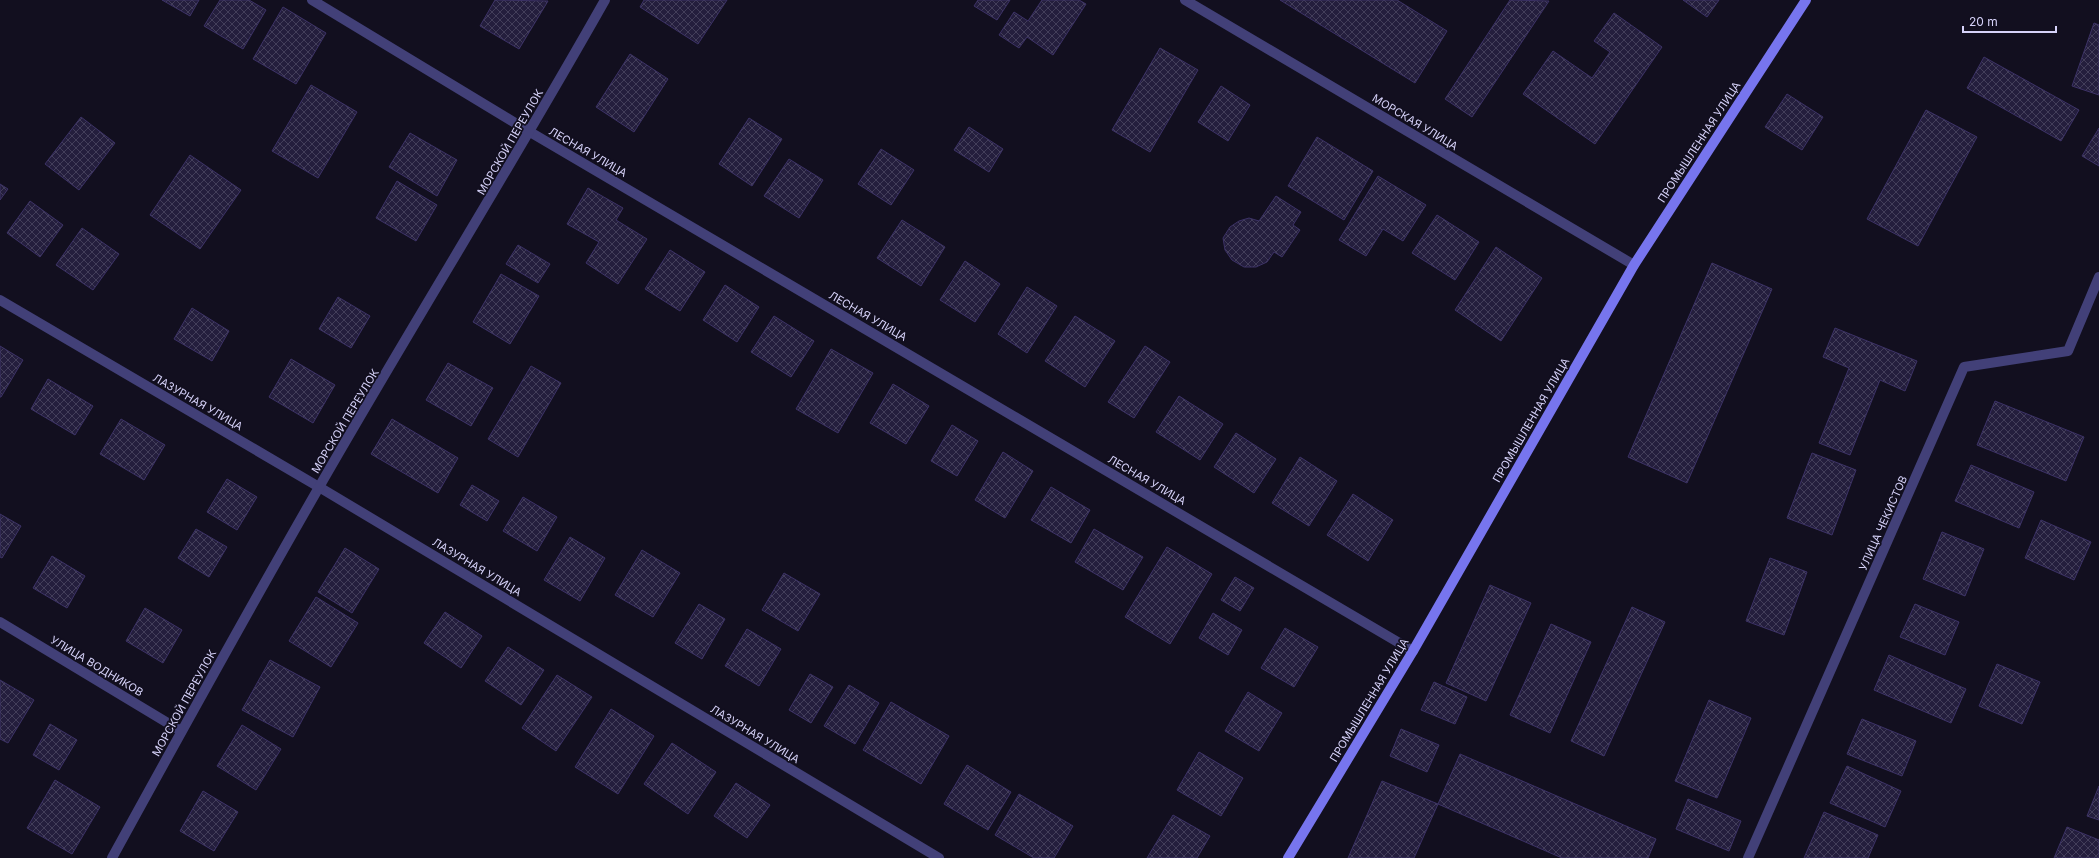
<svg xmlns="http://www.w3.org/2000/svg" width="2099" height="858" font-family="Inter,sans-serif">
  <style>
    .building { fill: url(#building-cross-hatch); stroke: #3c3266 }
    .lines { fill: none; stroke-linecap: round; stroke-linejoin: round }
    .street { stroke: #424078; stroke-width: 10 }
    .secondary { stroke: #7775ee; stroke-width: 10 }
    .labels { text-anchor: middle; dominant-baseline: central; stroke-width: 3.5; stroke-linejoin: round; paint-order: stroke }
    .street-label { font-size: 11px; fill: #d6d2f9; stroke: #120f1f }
  </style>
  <defs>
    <pattern id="building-cross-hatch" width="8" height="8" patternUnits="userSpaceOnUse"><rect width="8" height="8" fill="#241e3d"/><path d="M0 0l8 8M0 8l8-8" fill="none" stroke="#433e5a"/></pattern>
  </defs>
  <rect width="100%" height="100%" fill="#120f1f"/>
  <g class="building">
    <path d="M162 0H199L190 16Z"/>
    <path d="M220 0H249L266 10 243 49 204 26Z"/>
    <path d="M495 0 548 1 519 49 480 26Z"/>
    <path d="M644 0H727L698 44 640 7Z"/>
    <path d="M978 0H1010L997 20 974 6Z"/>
    <path d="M1042 0H1079L1086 4 1053 55 1027 37 1019 48 999 35 1014 12 1028 21Z"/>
    <path d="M1280 0H1397L1447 31 1415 83Z"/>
    <path d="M1510 0 1549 1 1472 117 1445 99Z"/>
    <path d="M1683 0H1719L1707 17Z"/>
    <path d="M283 7 326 33 296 84 253 59Z"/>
    <path d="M1614 13 1662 47 1595 144 1523 94 1553 51 1592 78 1610 52 1594 41Z"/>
    <path d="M2094 23 2099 25V95L2072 86Z"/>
    <path d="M1160 48 1198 70 1150 152 1112 130Z"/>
    <path d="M630 54 668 79 634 132 596 107Z"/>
    <path d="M1984 57 2079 110 2061 141 1967 88Z"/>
    <path d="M311 85 357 112 318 178 272 151Z"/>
    <path d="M1221 86 1250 105 1228 141 1198 122Z"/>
    <path d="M1787 94 1823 117 1802 150 1765 127Z"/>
    <path d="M1926 110 1977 137 1918 246 1867 219Z"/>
    <path d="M81 117 115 143 79 190 45 164Z"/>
    <path d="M749 118 782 139 752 186 719 164Z"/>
    <path d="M969 127 1003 149 989 172 954 150Z"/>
    <path d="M2099 128V166L2082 156Z"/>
    <path d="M410 133 457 160 437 196 389 167Z"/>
    <path d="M1317 137 1373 171 1344 220 1288 186Z"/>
    <path d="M881 149 914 170 891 205 858 184Z"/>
    <path d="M190 155 241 190 200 249 150 215Z"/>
    <path d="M789 159 823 180 799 218 764 196Z"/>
    <path d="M1378 176 1426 205 1403 241 1383 229 1366 256 1339 240Z"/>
    <path d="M397 181 437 205 416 241 376 218Z"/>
    <path d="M0 184 8 189 0 200Z"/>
    <path d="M588 188 623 208 616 220 647 239 618 284 586 263 599 242 567 224Z"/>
    <path d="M1276 196 1301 212 1293 225 1300 230 1282 257 1274 252 1267 262 1256 267H1244L1232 260 1225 250 1223 238 1230 227 1239 221 1249 218 1259 221Z"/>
    <path d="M30 201 63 225 40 257 7 233Z"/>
    <path d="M1437 215 1479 242 1455 280 1412 253Z"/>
    <path d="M902 220 945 247 921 286 877 258Z"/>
    <path d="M82 228 119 254 93 290 56 265Z"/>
    <path d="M518 245 550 264 538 283 506 264Z"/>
    <path d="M1496 247 1542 278 1501 341 1455 310Z"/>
    <path d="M670 250 705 272 680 311 645 289Z"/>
    <path d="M965 261 1000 284 975 322 940 300Z"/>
    <path d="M1712 263 1772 289 1687 483 1628 457Z"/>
    <path d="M501 274 539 296 510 344 473 322Z"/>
    <path d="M725 285 759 307 737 342 703 320Z"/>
    <path d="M1027 287 1057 306 1027 353 998 334Z"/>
    <path d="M338 297 370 316 351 348 319 329Z"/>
    <path d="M192 308 229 331 212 361 174 339Z"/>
    <path d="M774 316 814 341 791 377 751 352Z"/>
    <path d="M1075 316 1115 341 1085 387 1045 361Z"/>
    <path d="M1835 328 1917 361 1905 391 1880 380 1850 455 1819 443 1849 368 1823 357Z"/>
    <path d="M0 346 23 360 1 397H0Z"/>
    <path d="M1145 346 1170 362 1134 418 1108 402Z"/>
    <path d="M831 349 873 373 838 433 796 409Z"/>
    <path d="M291 359 335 385 313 423 269 397Z"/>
    <path d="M448 363 493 388 471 426 426 400Z"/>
    <path d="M531 366 561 383 518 457 488 439Z"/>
    <path d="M48 379 93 406 75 435 31 409Z"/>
    <path d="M893 384 929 406 906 444 870 423Z"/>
    <path d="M1179 396 1223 424 1200 460 1156 432Z"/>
    <path d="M1995 401 2084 437 2066 481 1977 445Z"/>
    <path d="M121 419 165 445 144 480 100 454Z"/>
    <path d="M392 419 458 458 438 493 371 454Z"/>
    <path d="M952 425 978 441 957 476 931 461Z"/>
    <path d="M1236 433 1276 459 1254 493 1214 467Z"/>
    <path d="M1003 452 1033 471 1005 518 975 500Z"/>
    <path d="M1812 453 1856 470 1832 535 1787 518Z"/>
    <path d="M1300 457 1337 481 1309 526 1272 503Z"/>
    <path d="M1971 465 2034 492 2019 528 1955 501Z"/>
    <path d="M227 479 257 497 237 530 207 512Z"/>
    <path d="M472 485 499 501 487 521 460 505Z"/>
    <path d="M1051 487 1090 510 1071 543 1031 520Z"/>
    <path d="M1353 494 1393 520 1368 561 1327 535Z"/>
    <path d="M523 497 557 517 537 551 503 531Z"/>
    <path d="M0 514 21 526 2 558 0 557Z"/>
    <path d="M2041 520 2091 542 2074 580 2025 558Z"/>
    <path d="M196 529 227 547 209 577 178 558Z"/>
    <path d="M1094 529 1143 557 1123 590 1075 562Z"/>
    <path d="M1942 532 1984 549 1965 596 1923 579Z"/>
    <path d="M570 537 605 558 580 601 544 580Z"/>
    <path d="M1167 547 1212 574 1170 644 1125 617Z"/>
    <path d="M345 548 379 569 352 613 318 592Z"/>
    <path d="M642 550 680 573 653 617 615 595Z"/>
    <path d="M52 556 85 576 67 608 33 588Z"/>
    <path d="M1770 558 1807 572 1784 635 1746 621Z"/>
    <path d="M784 573 820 594 798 631 762 610Z"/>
    <path d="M1235 577 1254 588 1240 611 1221 600Z"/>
    <path d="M1490 585 1531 603 1486 701 1446 683Z"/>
    <path d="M316 597 358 623 331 667 289 641Z"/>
    <path d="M699 604 725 619 702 659 675 643Z"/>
    <path d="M1915 604 1959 622 1945 655 1900 637Z"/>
    <path d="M1632 607 1665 622 1604 756 1571 741Z"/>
    <path d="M145 608 182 630 163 663 126 641Z"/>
    <path d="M445 612 482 636 461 668 424 643Z"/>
    <path d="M1213 613 1242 630 1228 655 1199 638Z"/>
    <path d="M1551 624 1591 642 1550 733 1510 715Z"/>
    <path d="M1285 628 1318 647 1294 687 1261 668Z"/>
    <path d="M747 629 781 649 759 686 725 666Z"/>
    <path d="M508 647 544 670 521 705 485 681Z"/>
    <path d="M1889 655 1966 689 1951 723 1874 690Z"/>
    <path d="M270 660 320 687 293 737 242 710Z"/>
    <path d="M1997 664 2040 682 2022 724 1979 706Z"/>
    <path d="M810 674 833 687 811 723 789 710Z"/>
    <path d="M557 675 592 697 556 751 522 728Z"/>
    <path d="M0 680 34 700 8 743 0 739Z"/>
    <path d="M1434 682 1467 697 1455 724 1421 710Z"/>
    <path d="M849 685 879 703 855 744 824 726Z"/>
    <path d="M1248 692 1282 713 1259 751 1225 731Z"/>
    <path d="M1709 700 1751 718 1717 798 1675 781Z"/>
    <path d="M891 702 949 736 921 784 863 750Z"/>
    <path d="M611 709 654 736 618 794 575 767Z"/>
    <path d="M1862 719 1916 741 1902 776 1847 754Z"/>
    <path d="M50 724 77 740 59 770 33 755Z"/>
    <path d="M242 725 281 749 256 790 217 766Z"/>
    <path d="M1401 729 1439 745 1427 772 1390 756Z"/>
    <path d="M672 743 716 772 688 814 644 784Z"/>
    <path d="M1199 752 1243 778 1221 816 1177 790Z"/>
    <path d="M1460 754 1656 839 1648 858H1562L1438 804Z"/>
    <path d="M967 765 1011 792 988 830 944 804Z"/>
    <path d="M1847 766 1901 791 1885 827 1830 803Z"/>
    <path d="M55 780 100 807 72 854 27 828Z"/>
    <path d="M1382 781 1438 804 1414 858H1348Z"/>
    <path d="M736 783 770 805 747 838 714 816Z"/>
    <path d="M2099 786V820L2087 816Z"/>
    <path d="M203 791 238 812 214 851 180 831Z"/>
    <path d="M1019 794 1073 826 1054 858H1034L995 835Z"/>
    <path d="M1688 799 1741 821 1729 851 1676 829Z"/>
    <path d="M1824 812 1878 835 1868 858H1804Z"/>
    <path d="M1173 815 1210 836 1197 858H1147Z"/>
    <path d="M2067 827 2099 840V858H2054Z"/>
  </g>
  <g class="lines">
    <g class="street">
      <path d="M312 0 530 132 1413 651"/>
      <path d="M1185 0 1634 265"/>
      <path d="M0 300 319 487 939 858"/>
      <path d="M0 622 181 731"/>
      <path d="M112 858C180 734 248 611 318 489 412 325 512 165 605 0"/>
      <path d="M1748 858 1964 367 2068 351 2099 277"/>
    </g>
    <path class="secondary" d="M1288 858 1413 651 1634 265 1806 0"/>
  </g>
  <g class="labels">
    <g class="street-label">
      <text transform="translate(1415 122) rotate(31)">МОРСКАЯ УЛИЦА</text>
      <text transform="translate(510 142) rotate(-60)">МОРСКОЙ ПЕРЕУЛОК</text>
      <text transform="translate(1699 142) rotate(-57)">ПРОМЫШЛЕННАЯ УЛИЦА</text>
      <text transform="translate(588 152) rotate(30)">ЛЕСНАЯ УЛИЦА</text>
      <text transform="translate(868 316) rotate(30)">ЛЕСНАЯ УЛИЦА</text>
      <text transform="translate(198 402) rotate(30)">ЛАЗУРНАЯ УЛИЦА</text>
      <text transform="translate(1531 420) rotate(-60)">ПРОМЫШЛЕННАЯ УЛИЦА</text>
      <text transform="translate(345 421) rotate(-59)">МОРСКОЙ ПЕРЕУЛОК</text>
      <text transform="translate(1147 480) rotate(30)">ЛЕСНАЯ УЛИЦА</text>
      <text transform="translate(1883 523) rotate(-66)">УЛИЦА ЧЕКИСТОВ</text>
      <text transform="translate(477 567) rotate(31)">ЛАЗУРНАЯ УЛИЦА</text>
      <text transform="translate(97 666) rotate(31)">УЛИЦА ВОДНИКОВ</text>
      <text transform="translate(1369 700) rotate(-59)">ПРОМЫШЛЕННАЯ УЛИЦА</text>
      <text transform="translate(184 703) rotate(-61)">МОРСКОЙ ПЕРЕУЛОК</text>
      <text transform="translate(755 734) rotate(31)">ЛАЗУРНАЯ УЛИЦА</text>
    </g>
  </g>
  <path d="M1963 26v6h93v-6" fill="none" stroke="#d6d2f9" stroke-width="2"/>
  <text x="1969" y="26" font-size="12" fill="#d6d2f9" stroke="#120f1f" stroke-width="3" paint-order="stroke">20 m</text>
</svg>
